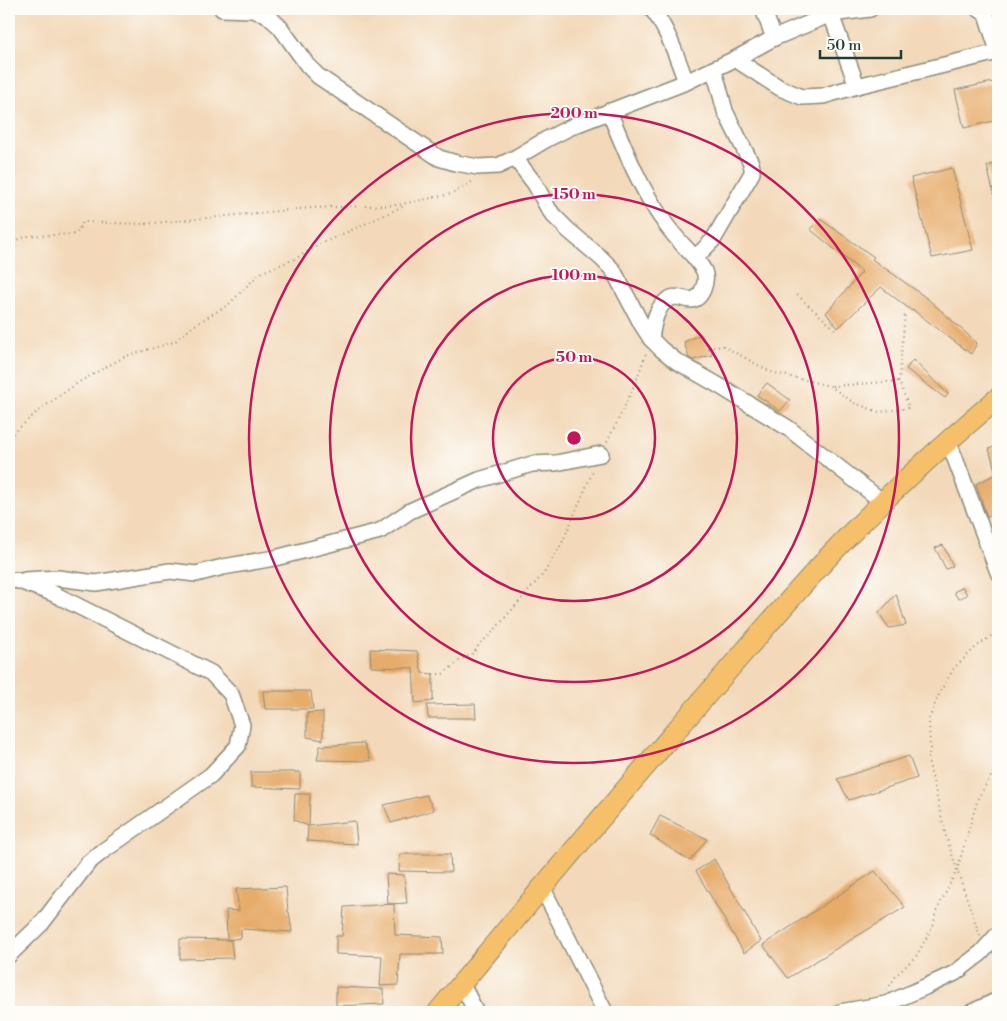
<svg xmlns="http://www.w3.org/2000/svg" width="1007" height="1021" font-family="'Libre Bodoni',serif">
  <style>
    .building { fill: #e7ac6a }
    .lines { fill: none; stroke-linecap: round; stroke-linejoin: round }
    .minor-casing { stroke: #898b77; stroke-width: 18 }
    .major-casing { stroke: #898b77; stroke-width: 22 }
    .path { stroke: #898b77; stroke-width: 2; stroke-dasharray: 1 4; stroke-linecap: butt }
    .minor { stroke: #fff; stroke-width: 15 }
    .major { stroke: #f6c06b; stroke-width: 20 }
    .ring { fill: none; stroke: #c2185b; stroke-width: 2.5 }
    .centre { fill: #c2185b; stroke: #fdfcf7; stroke-width: 2.5 }
    .ring-label { font-size: 15px; text-anchor: middle; font-weight: bold; fill: #c2185b; stroke: #fdfcf7; stroke-width: 4; stroke-linejoin: round; paint-order: stroke }
  </style>
  <rect width="100%" height="100%" fill="#fdfcf7"/>
  <filter id="ink" filterUnits="userSpaceOnUse"><feTurbulence type="fractalNoise" baseFrequency=".02" numOctaves="2"/><feDisplacementMap in="SourceGraphic" scale="10" xChannelSelector="R" yChannelSelector="G"/><feConvolveMatrix kernelMatrix="1 2 1 2 8 2 1 2 1" color-interpolation-filters="sRGB"/></filter>
  <filter id="wash" filterUnits="userSpaceOnUse"><feTurbulence type="fractalNoise" baseFrequency=".0096" numOctaves="4" result="noise"/><feDisplacementMap in="SourceGraphic" scale="20" xChannelSelector="R" yChannelSelector="G"/><feGaussianBlur stdDeviation="1.12" result="paint"/><feColorMatrix in="noise" values="0 0 0 0 0 0 0 0 0 0 0 0 0 0 0 0 0 1.4 0 .05"/><feComposite in="paint" operator="in"/></filter>
  <g filter="url(#wash)">
    <rect width="100%" height="100%" fill="#f3d9ba"/>
    <g id="blocks">
      <g class="building">
        <path d="M998 81V120L964 128 955 90Z"/>
        <path d="M998 163V198L995 199 987 166Z"/>
        <path d="M952 168 973 250 932 258 911 178Z"/>
        <path d="M820 219 874 257 872 259 928 299 977 343 971 354 913 310 912 311 881 287 838 328 826 313 862 272 810 229Z"/>
        <path d="M701 334 712 355 693 360 689 358 684 342Z"/>
        <path d="M913 360 948 394 945 398 906 369Z"/>
        <path d="M767 383 790 400 780 411 757 395Z"/>
        <path d="M998 445V472L996 473 989 449Z"/>
        <path d="M998 473V512L987 517 976 484Z"/>
        <path d="M943 545 953 566 946 569 935 548Z"/>
        <path d="M963 587 967 595 958 599 954 592Z"/>
        <path d="M896 594 906 625 889 628 879 613Z"/>
        <path d="M370 649 417 651 422 673 433 674V701L415 703 413 668 371 667Z"/>
        <path d="M263 691H311L313 709H265Z"/>
        <path d="M475 704 476 718H428L427 705Z"/>
        <path d="M323 712V740L307 737V713Z"/>
        <path d="M364 743 371 761 317 760 320 746Z"/>
        <path d="M909 756 917 778 849 800 837 779Z"/>
        <path d="M251 772H300V789L251 787Z"/>
        <path d="M295 794H310L309 826 355 821 357 844 307 841 308 826 294 820Z"/>
        <path d="M426 795 434 810 391 823 384 805Z"/>
        <path d="M660 816 707 839 690 861 650 835Z"/>
        <path d="M400 854H450L451 872 399 871Z"/>
        <path d="M714 859 761 941 744 953 696 871Z"/>
        <path d="M875 871 905 907 788 978 763 945Z"/>
        <path d="M386 874 404 875 407 903 388 904Z"/>
        <path d="M286 887 288 912H289L292 932 241 929V938L227 940 226 910 239 911 236 889Z"/>
        <path d="M394 904 395 935 442 937 443 954H400L398 985 380 986 382 956 336 954V936H342L344 907Z"/>
        <path d="M180 939 231 940 233 958 180 959Z"/>
        <path d="M336 987 383 989 384 1004 336 1006Z"/>
      </g>
    </g>
  </g>
  <g filter="url(#ink)">
    <use href="#blocks" fill-opacity="0" stroke="#898b77" stroke-width="1"/>
    <g class="lines">
      <g class="minor-casing">
        <g id="minor">
          <path d="M222 9 252 10 266 14 280 27 308 66 318 76 439 158 456 163 478 167 498 166 515 158 547 139 575 125 686 82 735 59 774 38 831 14 870 9"/>
          <path d="M652 9C668 30 677 57 686 82"/>
          <path d="M763 9 774 38"/>
          <path d="M829 9 857 86"/>
          <path d="M978 9 985 11 998 51"/>
          <path d="M735 59 780 88 802 97 823 96 857 86 998 52"/>
          <path d="M609 111C625 150 641 191 667 226 675 237 685 247 695 258L713 240 752 173V168L751 163 725 111 718 84 713 69"/>
          <path d="M515 158 535 184 548 208 553 215 568 230 601 258 613 270 642 325 651 339 661 349 676 361 723 388 788 428 883 502"/>
          <path d="M651 339C653 325 656 304 671 298 678 295 684 300 691 300 702 299 708 281 704 271 702 267 698 262 695 258"/>
          <path d="M948 440 998 572"/>
          <path d="M25 580 58 578 96 583 170 571 196 574 223 567 275 558 380 531 410 511 479 480 532 464 556 463 601 454"/>
          <path d="M9 581 16 580 52 593 211 673 231 694 242 725 238 746 211 775 103 851 88 863 42 923 9 955"/>
          <path d="M542 887 605 1012"/>
          <path d="M462 984 476 1012"/>
          <path d="M840 1012 886 1004 925 987 955 973 981 953 998 934"/>
          <path d="M972 1012 998 1000"/>
        </g>
      </g>
      <g class="major-casing">
        <path id="major" d="M438 1012C515 919 594 826 673 734 726 673 778 611 833 552 885 497 941 446 998 398"/>
      </g>
      <g class="path">
        <path d="M9 243 28 236 76 234 83 222 144 224 310 208 397 205 451 194 475 180"/>
        <path d="M797 295 836 330"/>
        <path d="M708 348 723 346 771 372 830 386 854 403 879 412 909 408 899 381 905 313"/>
        <path d="M832 386 899 381"/>
        <path d="M9 437 37 412 79 382 126 356 174 342 195 325 229 304 260 273 295 259 322 243 354 229 406 205"/>
        <path d="M607 442C622 413 636 384 646 353"/>
        <path d="M433 674H443L459 661 474 653 480 643 490 635 544 573 562 543 594 469"/>
        <path d="M980 936 957 870 946 836 928 760 930 749 929 719 940 692 954 668 976 647 998 631"/>
        <path d="M887 990 896 976 917 955 934 924 935 914 957 870 978 798 998 765"/>
      </g>
      <use href="#minor" class="minor"/>
      <use href="#major" class="major"/>
    </g>
  </g>
  <g class="ring">
    <circle cx="574" cy="438" r="81"/>
    <circle cx="574" cy="438" r="163"/>
    <circle cx="574" cy="438" r="244"/>
    <circle cx="574" cy="438" r="325"/>
  </g>
  <circle cx="574" cy="438" r="8" class="centre"/>
  <g class="ring-label">
    <text x="574" y="118">200 m</text>
    <text x="574" y="199">150 m</text>
    <text x="574" y="280">100 m</text>
    <text x="574" y="362">50 m</text>
  </g>
  <rect width="1007" height="1021" fill="none" stroke="#fdfcf7" stroke-width="30"/>
  <path d="M820 50v8h81v-8" fill="none" stroke="#1f3d34" stroke-width="2.5"/>
  <text x="827" y="50" font-size="15" fill="#1f3d34" stroke="#fdfcf7" stroke-width="4" paint-order="stroke">50 m</text>
</svg>
